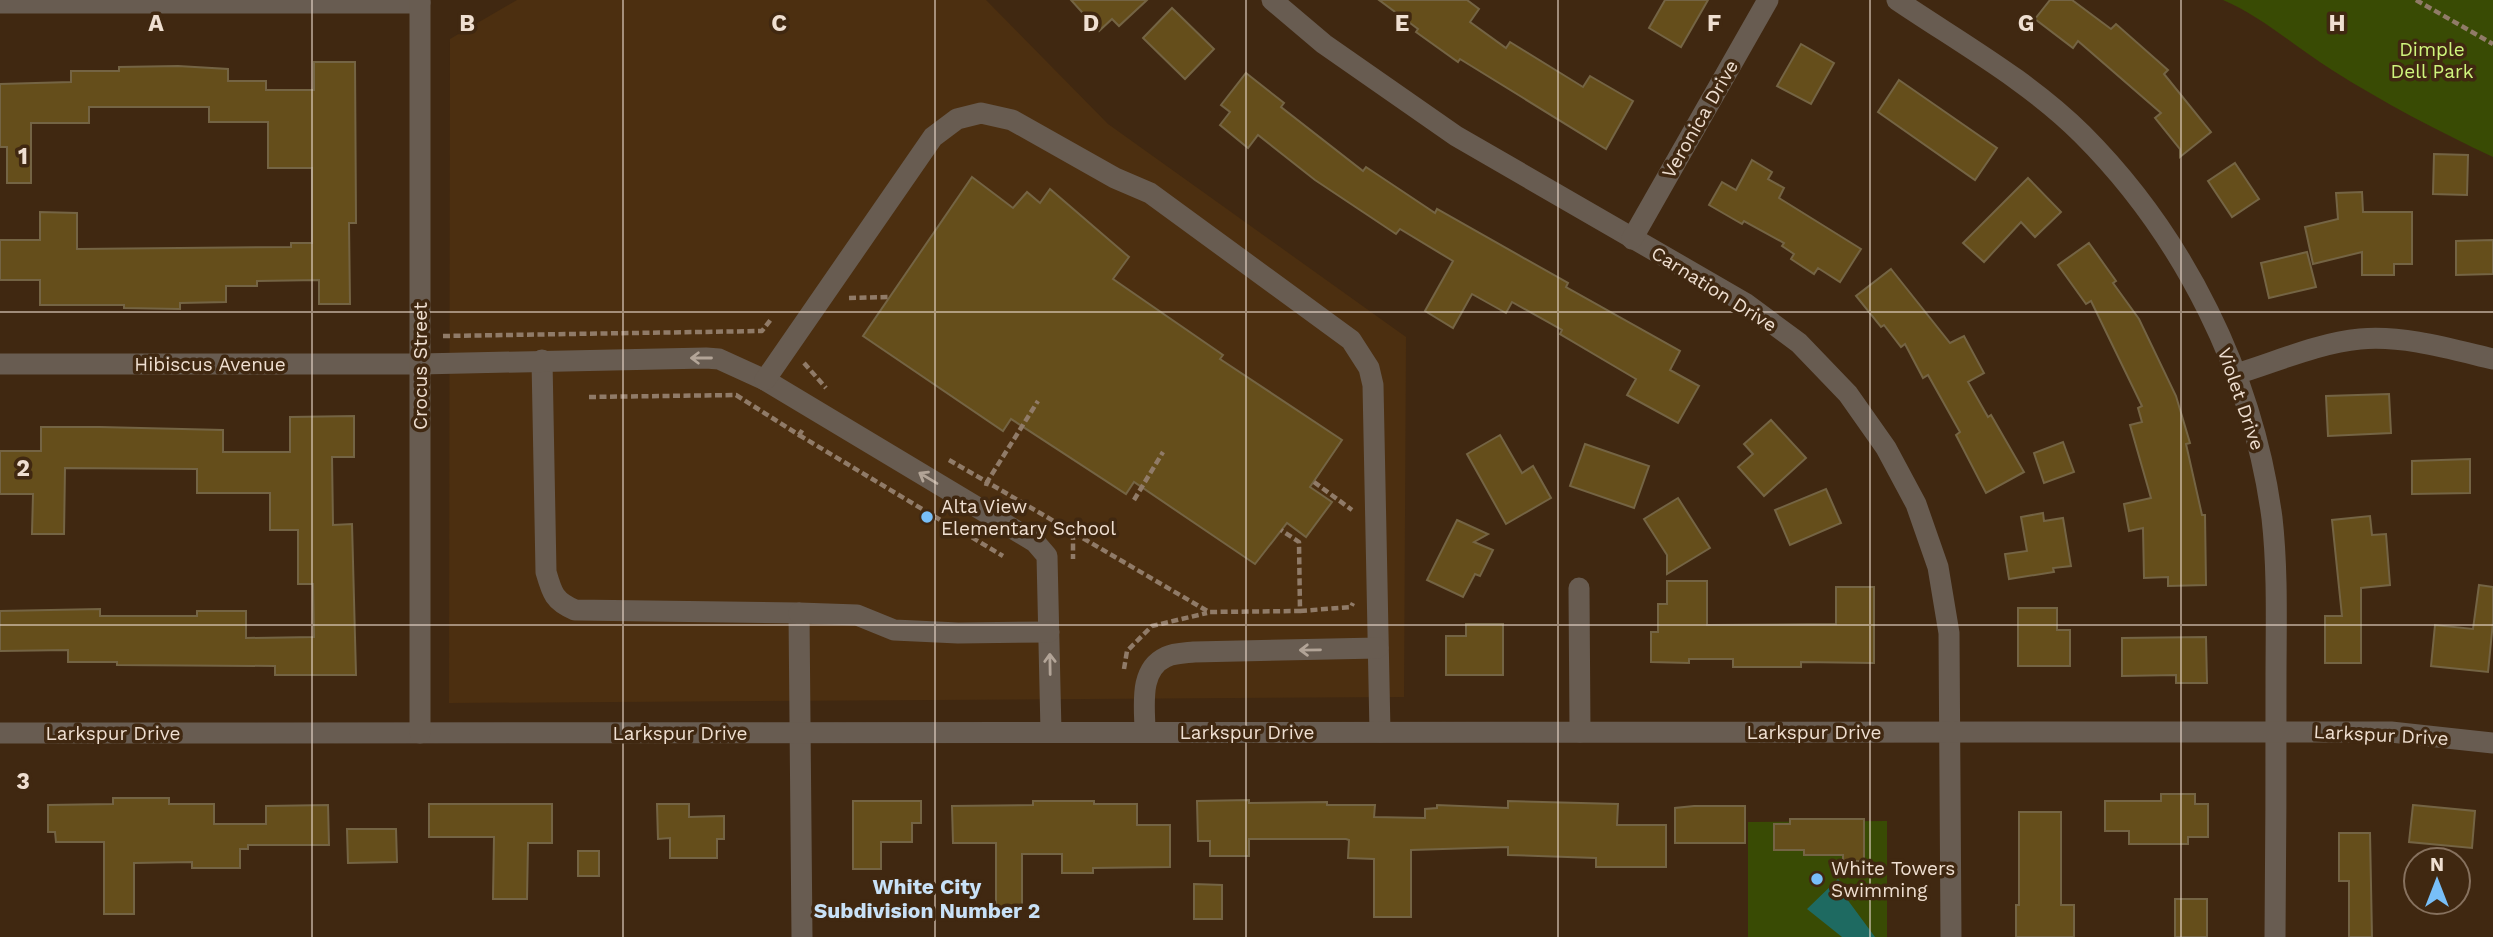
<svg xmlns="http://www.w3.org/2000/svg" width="2493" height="937" font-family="'Work Sans',sans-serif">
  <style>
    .built { fill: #4c2f10 }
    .green { fill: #394b04 }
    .water { fill: #1e6a61 }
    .building { fill: #654e1b; stroke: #746444; stroke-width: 2 }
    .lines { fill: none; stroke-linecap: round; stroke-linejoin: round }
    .path { stroke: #907b68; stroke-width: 4.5; stroke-dasharray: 7 3.5; stroke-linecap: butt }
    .minor { stroke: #685c51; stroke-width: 21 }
    .oneway { stroke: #b2a497 }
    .grid { fill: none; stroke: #efdfd1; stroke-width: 2; stroke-opacity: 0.55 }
    .poi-dot { fill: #78bff8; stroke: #402811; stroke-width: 2.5 }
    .labels { text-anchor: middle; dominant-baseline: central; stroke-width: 7; stroke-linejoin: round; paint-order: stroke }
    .park-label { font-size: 19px; fill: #cff57d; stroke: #402811 }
    .street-label { font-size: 19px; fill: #efdfd1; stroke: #402811 }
    .poi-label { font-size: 19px; fill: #efdfd1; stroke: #402811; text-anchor: start }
    .neighbourhood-label { font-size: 21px; font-weight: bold; fill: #c8e1f7; stroke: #402811 }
    .grid-label { font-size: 23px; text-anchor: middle; font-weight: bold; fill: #efdfd1; stroke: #402811; stroke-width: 7; stroke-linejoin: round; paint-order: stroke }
  </style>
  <rect width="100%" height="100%" fill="#402811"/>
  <path class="built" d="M517 0H986L1108 124 1406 337 1404 697 449 703 450 39Z"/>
  <g class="green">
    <path d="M2223 0H2493V157C2438 131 2384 103 2332 70 2295 47 2263 17 2223 0Z"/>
    <path d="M1887 821V937H1748V822Z"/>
  </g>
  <path class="water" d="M1838 879 1848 890 1844 895 1875 937H1842L1807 909Z"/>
  <g class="building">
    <path d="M1071 0H1147L1119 26 1112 19 1099 31Z"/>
    <path d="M1379 0H1467L1479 9 1470 22 1506 48 1510 42 1583 87 1590 76 1633 101 1606 149 1460 59 1458 62 1416 32 1418 29Z"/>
    <path d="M1665 0H1708L1681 47 1649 28Z"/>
    <path d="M2050 0H2072L2111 29 2116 24 2168 70 2164 74 2211 132 2180 157V149L2155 118 2161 113 2078 41 2073 48 2035 19Z"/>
    <path d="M1172 8 1214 49 1185 79 1143 38Z"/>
    <path d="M1801 44 1834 63 1811 104 1777 86Z"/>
    <path d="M314 62H355L356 223H349L350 304H319V280L257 281V286H226V302L180 303V309L124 308V305H40V280H0V240H40V212L77 213V249L291 247V243H312V168H268V122H209V107H89V123H31V183H7V147H0V84L71 82V71H119V67L178 66 228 69V81H266V90H314Z"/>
    <path d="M1246 73 1284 103 1281 107 1363 171 1366 167 1435 213 1437 209 1568 283 1566 287 1680 351 1670 370 1699 386 1678 423 1627 395 1636 379 1560 334 1562 330 1512 302 1506 313 1472 294 1453 328 1425 311 1453 261 1400 229 1396 234 1315 180 1258 135 1248 148 1220 125 1230 112 1221 105Z"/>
    <path d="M1899 80 1997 148 1975 180 1878 112Z"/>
    <path d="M2434 154 2468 155 2467 195 2433 194Z"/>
    <path d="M1752 160 1772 172 1768 179 1784 188 1779 198 1861 249 1840 282 1818 268 1814 274 1791 259 1794 254 1782 246 1784 243 1744 221 1742 224 1709 205 1722 182 1736 190Z"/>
    <path d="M2235 163 2259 199 2232 217 2208 181Z"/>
    <path d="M972 177 1013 208 1027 192 1040 203 1050 189 1129 257 1113 279 1223 355 1220 359 1342 440 1310 487 1332 502 1306 537 1287 523 1255 564 1134 482 1126 494 1011 419 1003 431 863 336Z"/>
    <path d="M2028 178 2061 212 2035 237 2021 222 1984 262 1963 243Z"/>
    <path d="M2362 192 2363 212H2412V264H2394V275H2362V252L2313 264 2305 227 2338 219 2336 193Z"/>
    <path d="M2493 240V274L2456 275V241Z"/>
    <path d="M2089 243 2116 281 2113 283 2139 319 2176 396 2190 443 2186 444 2202 515H2205L2206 585 2168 586V577L2144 578 2143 528 2129 531 2124 504 2151 498 2130 425 2142 422 2138 408 2142 406 2091 301 2086 304 2058 265Z"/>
    <path d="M2307 252 2316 287 2269 298 2261 263Z"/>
    <path d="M1891 269 1950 343 1964 336 1984 373 1968 382 1988 417 1991 415 2024 472 1986 493 1956 435 1960 432 1928 375 1923 378 1905 344 1901 347 1884 325 1881 327 1856 296Z"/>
    <path d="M2389 394 2391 433 2328 436 2326 396Z"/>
    <path d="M354 416V457H332L333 525 352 524 356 675H275V666L117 665V662H68V650L0 651V611L100 609V616H197V611H246V638L314 637 313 584H298V530H270V493H197V469L65 468 64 534H32L33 494H0V451H41V427H100L223 430V452H290V417Z"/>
    <path d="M1771 420 1806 458 1764 496 1738 467 1753 454 1744 444Z"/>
    <path d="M1500 435 1522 473 1533 466 1551 498 1506 524 1467 454Z"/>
    <path d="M2063 442 2074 472 2044 483 2034 453Z"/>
    <path d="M1585 444 1649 466 1634 508 1570 486Z"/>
    <path d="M2470 459V493L2412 494V461Z"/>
    <path d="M1826 489 1841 523 1790 545 1775 510Z"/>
    <path d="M1678 498 1710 548 1667 574V555L1644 519Z"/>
    <path d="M2043 513 2044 521 2063 518 2071 566 2053 568 2054 572 2009 579 2005 554 2027 551 2021 517Z"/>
    <path d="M2370 516 2372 535 2386 534 2390 585 2361 588V663H2325V616H2342L2332 520Z"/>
    <path d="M1457 520 1488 534 1474 542 1493 550 1480 576 1475 574 1463 597 1427 580Z"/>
    <path d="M1667 581H1707V625L1836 624V587H1874V663L1801 662V667H1733V659H1689V663L1651 662V632H1658V604H1667Z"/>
    <path d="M2479 585 2493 587V622L2488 672 2431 666 2435 625 2473 629Z"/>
    <path d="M2018 608H2057V630H2070V666H2018Z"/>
    <path d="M1466 624H1503V675H1446V636H1466Z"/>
    <path d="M2206 637 2207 683H2176V675L2122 676V638Z"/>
    <path d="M2161 794H2195V804H2208V837H2188V844H2129V831H2105V801H2161Z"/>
    <path d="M113 798H169V804H214V824H266V806L328 805 329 845H248V849H240V868H192V862L134 863V914H104V842H56L55 832H48V805L113 804Z"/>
    <path d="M1249 800V803L1327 802V805H1375L1374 817 1425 818V809L1437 808V805L1508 808V801L1618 804 1617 825H1666V867H1596V858L1508 855V847L1411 850V917H1374V859L1348 858 1349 840 1346 839H1249V856H1210V841H1198L1197 801Z"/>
    <path d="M853 801H921V823H912V842H881V869H853Z"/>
    <path d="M1033 801H1094V804H1137V825H1170V867L1093 868V873H1062V854H1022V907L996 908V843H953L952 806 1033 805Z"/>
    <path d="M429 804H552V843H528L527 899H493L494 837H429Z"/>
    <path d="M657 804H689V817L724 816V839H717V858H670V838L658 839Z"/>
    <path d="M2413 805 2475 811 2472 848 2409 842Z"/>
    <path d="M1694 806H1745V843H1675V808Z"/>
    <path d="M2019 812H2061V905H2074V937H2016V905H2019Z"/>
    <path d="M1790 819H1864V861H1843V855H1804V850H1774V824H1790Z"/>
    <path d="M347 829H396L397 862 348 863Z"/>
    <path d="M2339 833H2370L2372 937H2349V881H2339Z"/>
    <rect x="578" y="851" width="21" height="25"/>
    <path d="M1194 884 1222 885V919H1194Z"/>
    <rect x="2175" y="899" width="32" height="38"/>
  </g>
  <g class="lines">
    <g class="path">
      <path d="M2416 0 2493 44"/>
      <path d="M849 298 890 297"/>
      <path d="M443 336 762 331 772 318"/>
      <path d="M804 363 826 388"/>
      <path d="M589 397 736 395 799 435 803 429"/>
      <path d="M799 435 962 533"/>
      <path d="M949 460 987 482 1038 401"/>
      <path d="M1314 482 1352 510"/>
      <path d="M986 486 987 482 1209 612 1300 611 1299 542 1281 530"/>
      <path d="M1134 500 1163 452"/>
      <path d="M963 532 1003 556"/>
      <path d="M1073 533V559"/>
      <path d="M1300 611 1351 607 1353 603"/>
      <path d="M1124 669 1127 651 1152 626 1207 613"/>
    </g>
    <g class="minor">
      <path d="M1272 0 1324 44 1456 136 1745 303 1799 343 1848 394 1886 448 1916 504 1938 567 1949 633 1951 937"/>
      <path d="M1897 0C1959 42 2029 81 2082 134 2184 236 2253 375 2272 518 2278 571 2276 627 2276 681 2276 766 2276 852 2275 937"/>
      <path d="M0 3H420"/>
      <path d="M1632 239 1768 0"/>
      <path d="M542 360 546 572C552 593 554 601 575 610L799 613 802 937"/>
      <path d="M0 364H420L706 358 719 359 765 380 1035 542 1047 556 1051 732"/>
      <path d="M2236 374C2276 362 2318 343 2360 339 2404 335 2451 349 2493 359"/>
      <path d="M765 380 933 137 957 119 981 113 1012 120 1115 178 1150 193 1351 340 1369 368 1373 385 1380 732"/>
      <path d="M1579 588 1580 732"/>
      <path d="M799 613 857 615 894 630 958 633 1049 632"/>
      <path d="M1145 732C1145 707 1138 670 1166 657 1174 653 1185 653 1194 652L1378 648"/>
      <path d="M0 733 2300 732H2391L2493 743"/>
      <path d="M420 733V0"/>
    </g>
  </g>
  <defs><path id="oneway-shaft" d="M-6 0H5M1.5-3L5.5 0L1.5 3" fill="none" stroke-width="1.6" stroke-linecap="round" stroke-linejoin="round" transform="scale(1.75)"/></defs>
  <g class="oneway">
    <use href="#oneway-shaft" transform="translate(701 358) rotate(-180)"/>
    <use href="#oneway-shaft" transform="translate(928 478) rotate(-149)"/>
    <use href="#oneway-shaft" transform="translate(1310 650) rotate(179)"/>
    <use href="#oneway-shaft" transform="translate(1050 664) rotate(-91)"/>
  </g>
  <path class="grid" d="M312 0V937M623 0V937M935 0V937M1246 0V937M1558 0V937M1870 0V937M2181 0V937M0 312H2493M0 625H2493"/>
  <g class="poi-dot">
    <circle cx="927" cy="517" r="7"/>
    <circle cx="1817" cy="879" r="7"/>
  </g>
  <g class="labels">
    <g class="park-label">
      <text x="2432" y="49">Dimple<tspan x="2432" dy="22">Dell Park</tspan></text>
    </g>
    <g class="street-label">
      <text transform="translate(1700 119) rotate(-60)">Veronica Drive</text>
      <text transform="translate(1714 289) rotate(32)">Carnation Drive</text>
      <text x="210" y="364">Hibiscus Avenue</text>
      <text transform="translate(420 366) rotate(-90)">Crocus Street</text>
      <text transform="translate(2241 399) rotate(71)">Violet Drive</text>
      <text x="1247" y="732">Larkspur Drive</text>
      <text x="1814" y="732">Larkspur Drive</text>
      <text x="113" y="733">Larkspur Drive</text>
      <text x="680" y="733">Larkspur Drive</text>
      <text transform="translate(2381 735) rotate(3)">Larkspur Drive</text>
    </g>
    <g class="poi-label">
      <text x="941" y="506">Alta View<tspan x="941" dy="22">Elementary School</tspan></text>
      <text x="1831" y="868">White Towers<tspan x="1831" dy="22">Swimming</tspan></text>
    </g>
    <g class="neighbourhood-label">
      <text x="927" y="886">White City<tspan x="927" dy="24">Subdivision Number 2</tspan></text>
    </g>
  </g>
  <g class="grid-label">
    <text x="156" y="31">A</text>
    <text x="467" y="31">B</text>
    <text x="779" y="31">C</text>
    <text x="1091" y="31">D</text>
    <text x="1402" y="31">E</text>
    <text x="1714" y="31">F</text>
    <text x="2026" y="31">G</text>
    <text x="2337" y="31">H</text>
    <text x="23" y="164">1</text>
    <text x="23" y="476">2</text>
    <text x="23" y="789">3</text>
  </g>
  <g transform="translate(2437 881)"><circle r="33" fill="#402811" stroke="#86715e" stroke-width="2"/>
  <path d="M0-5L12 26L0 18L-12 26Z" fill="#78bff8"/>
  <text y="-10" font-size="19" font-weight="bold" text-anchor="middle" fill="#efdfd1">N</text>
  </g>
</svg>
